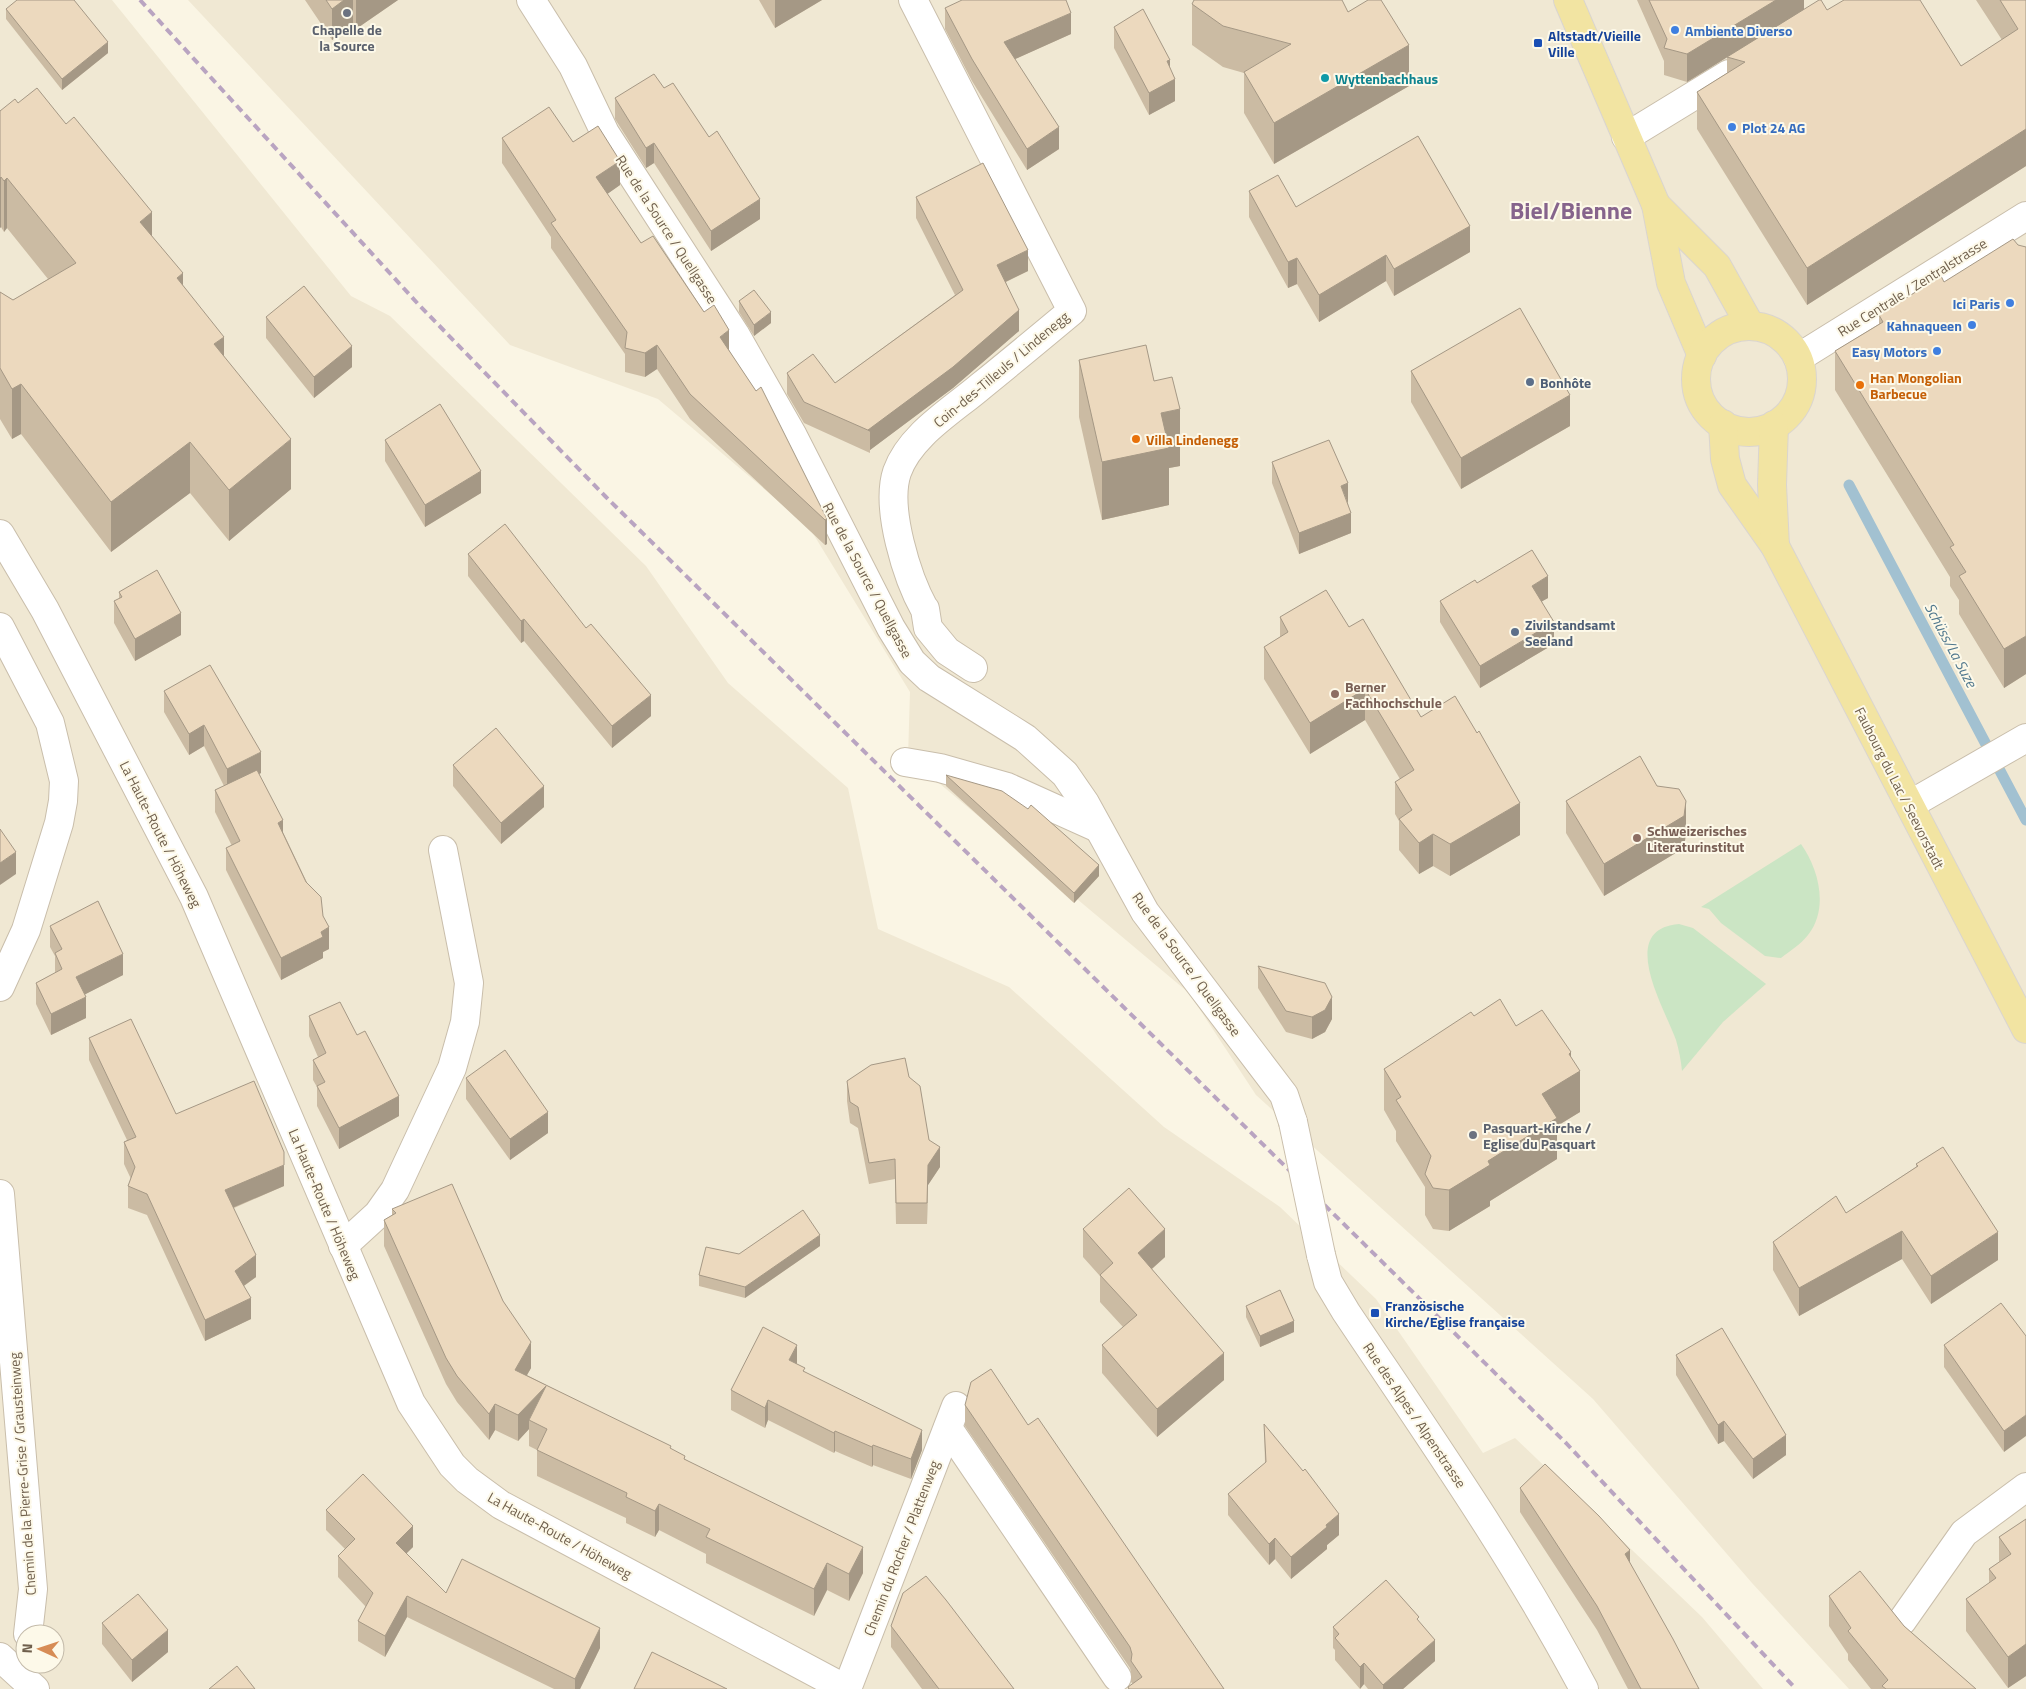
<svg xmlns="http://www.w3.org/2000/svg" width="2026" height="1689" font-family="'Titillium Web',sans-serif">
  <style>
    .residential { fill: #f0e8d3; fill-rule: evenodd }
    .green { fill: #cbe5c4 }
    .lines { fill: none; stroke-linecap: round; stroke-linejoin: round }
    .stream { stroke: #a2c1d1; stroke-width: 11 }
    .minor-casing { stroke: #c9beab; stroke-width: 30 }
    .major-casing { stroke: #dad5d0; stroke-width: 30 }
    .minor { stroke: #fff; stroke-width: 28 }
    .major { stroke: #f2e4a2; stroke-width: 28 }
    .rail { stroke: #b9a4c1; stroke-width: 4; stroke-dasharray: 8 5; stroke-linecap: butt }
    .minor-bridge-casing { stroke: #c9beab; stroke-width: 30; stroke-linecap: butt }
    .minor-bridge { stroke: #fff; stroke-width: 28 }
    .wall { fill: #cbbba3 }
    .shaded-wall { fill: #a59885 }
    .building { fill: #ecd9be; stroke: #a59885 }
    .worship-dot { fill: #6b7280; stroke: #fdf9e9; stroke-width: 2 }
    .shop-dot { fill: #3f7fe0; stroke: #fdf9e9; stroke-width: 2 }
    .transit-dot { fill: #1a4fb4; stroke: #fdf9e9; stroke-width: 2 }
    .culture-dot { fill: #0f9aa8; stroke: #fdf9e9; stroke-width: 2 }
    .service-dot { fill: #5c6f8a; stroke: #fdf9e9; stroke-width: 2 }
    .food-dot { fill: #e8710a; stroke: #fdf9e9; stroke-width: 2 }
    .education-dot { fill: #8d6e63; stroke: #fdf9e9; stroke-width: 2 }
    .labels { text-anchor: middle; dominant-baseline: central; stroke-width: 4; stroke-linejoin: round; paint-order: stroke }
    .worship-label { font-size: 14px; font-weight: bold; fill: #5b616d; stroke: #fdf9e9 }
    .shop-label { font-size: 14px; font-weight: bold; fill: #366cbe; stroke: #fdf9e9; text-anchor: end }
    .transit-label { font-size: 14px; font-weight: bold; fill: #164399; stroke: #fdf9e9; text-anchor: start }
    .culture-label { font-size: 14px; font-weight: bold; fill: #0d838f; stroke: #fdf9e9; text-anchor: start }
    .street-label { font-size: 14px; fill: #6f5f4c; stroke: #fdf9e9 }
    .food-label { font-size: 14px; font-weight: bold; fill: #c56008; stroke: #fdf9e9; text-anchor: start }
    .service-label { font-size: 14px; font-weight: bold; fill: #4e5e75; stroke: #fdf9e9; text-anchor: start }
    .education-label { font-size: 14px; font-weight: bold; fill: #785e54; stroke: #fdf9e9; text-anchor: start }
    .water-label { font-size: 15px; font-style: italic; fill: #4f778d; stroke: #fdf9e9 }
    .town-label { font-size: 24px; font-weight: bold; fill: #86648c; stroke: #fdf9e9 }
  </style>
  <rect width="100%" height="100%" fill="#faf5e4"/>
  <g class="residential">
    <path d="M0 0H112L351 296 390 316 646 566 728 683 848 788 878 929 1009 987 1164 1127 1280 1207 1376 1299 1483 1453 1515 1438 1702 1617 1763 1689H0ZM25 1634H55V1664H25Z"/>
    <path d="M188 0H2026V1689H1849L1752 1583 1593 1399 1256 1095 1189 993 908 757 910 692 809 527 658 399 510 345Z"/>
  </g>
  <g class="green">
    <path d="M1801 844C1819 869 1829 909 1808 935 1801 944 1790 951 1781 958L1765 956 1721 923 1709 909 1701 907Z"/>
    <path d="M1679 924 1693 928 1766 984 1723 1022 1682 1071C1681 1061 1679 1050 1676 1040 1665 1009 1616 929 1679 924Z"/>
  </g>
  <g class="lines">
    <path class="stream" d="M1849 485 2026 820"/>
    <g class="minor-casing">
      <g id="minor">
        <path d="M531 0 573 66 605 133 735 334 793 436 891 628 912 662 929 678 1025 738 1065 774 1085 803 1145 912 1284 1095 1293 1122"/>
        <path d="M913 0 1072 311C1042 336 1012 361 981 386 953 410 910 435 897 472 885 508 907 578 925 610V609L928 628 947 651 973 668"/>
        <path d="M1626 137 1729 74"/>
        <path d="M1798 358 2026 216"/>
        <path d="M0 534 45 610 194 897 411 1403 452 1465 467 1480 501 1505 846 1689"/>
        <path d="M0 627 50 723 64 781 63 801 59 823 26 930 0 987"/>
        <path d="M905 762 940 768 1007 787 1098 828"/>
        <path d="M1911 804 2026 738"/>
        <path d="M0 1194 33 1589 28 1634"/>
        <path d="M343 1246 378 1214 395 1190 452 1068 465 1022 469 983 443 850"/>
        <path d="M1321 1255 1328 1282 1346 1312C1429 1436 1514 1557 1584 1689"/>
        <path d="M948 1428 1117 1677"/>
        <path d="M1902 1621 1964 1533 2026 1487"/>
        <path d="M0 1657 35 1689"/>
        <path d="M847 1689 956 1406"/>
      </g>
    </g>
    <g class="major-casing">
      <g id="major">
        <path d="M1568 0 1656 205 1671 283 1702 356"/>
        <path d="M1656 205 1717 266 1750 325"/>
        <circle cx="1749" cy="379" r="53"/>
        <path d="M1723 424 1725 459 1732 485 1775 546 2026 1029"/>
        <path d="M1774 425 1772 485 1775 546"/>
      </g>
    </g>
    <use href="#minor" class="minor"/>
    <use href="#major" class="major"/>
    <path class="rail" d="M140 0 419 305 605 496 1566 1443 1796 1689"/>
    <g class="minor-bridge-casing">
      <path id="minor-bridge" d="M1293 1122 1321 1255"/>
    </g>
    <use href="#minor-bridge" class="minor-bridge"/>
  </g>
  <g class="wall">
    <path d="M305 0H398L356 29 353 25 332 40Z"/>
    <path d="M759 0H822L775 28Z"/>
    <path d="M1637 0H1804V10H1827L1961 66 2002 40 1976 0H2026V166L1807 305 1697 129V92L1727 73V57L1687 82 1664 75V61Z"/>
    <path d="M1192 4 1348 12 1409 86 1274 164 1244 113V73L1223 67 1192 45Z"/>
    <path d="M945 8 1071 34 1015 59 1059 149 1027 170 972 81 945 29Z"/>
    <path d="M6 9 108 53 62 90 6 19Z"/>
    <path d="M1114 27 1170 68 1175 101 1149 115 1114 48Z"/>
    <path d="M664 88 760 219 711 251 654 163 646 168 615 119V98Z"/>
    <path d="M18 103 152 236 183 286 224 356 291 489 229 541 190 493 111 552 21 434 12 439 0 419V292L13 300 48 279 7 228 4 232 1 227 0 228V111Z"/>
    <path d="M502 138 573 142 620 185 607 194 641 243 729 350 827 519V544L825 545 690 419 657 369 645 377 625 372V354L551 248V237L502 163Z"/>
    <path d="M1249 191 1296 207 1470 252 1394 296 1386 281 1319 322 1297 284 1288 288 1249 217Z"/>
    <path d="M916 197 1028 271 1006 282 1019 331 953 388 870 450V453L804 423 787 394V373L835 383 955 295 916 218Z"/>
    <path d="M1941 276 2026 674 2004 688 1959 614V600L1950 586V577L1835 390V351L1879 324V315Z"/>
    <path d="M739 301 771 323 754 336 739 312Z"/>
    <path d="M266 317 352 367 314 398 266 338Z"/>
    <path d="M1079 360 1154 381 1180 466 1169 468V505L1102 520 1079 417Z"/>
    <path d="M1411 371 1570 426 1461 489 1411 402Z"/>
    <path d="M385 440 481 493 425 527 385 461Z"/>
    <path d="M1272 462 1348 503 1351 533 1299 554 1272 483Z"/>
    <path d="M468 554 651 716 612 748 524 641 521 643 468 576Z"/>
    <path d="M1477 583 1548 598 1542 601 1554 644 1480 688 1440 622V601Z"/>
    <path d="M119 592 181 635 135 661 114 623V601L119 599Z"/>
    <path d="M1280 617 1349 627 1421 717 1520 835 1450 876 1433 866 1419 874 1399 850V821L1395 814V782L1400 779 1365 720 1310 754 1264 679V647L1280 637Z"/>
    <path d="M164 691 261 773 259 774 283 832 323 916 329 949 323 952V958L281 980 226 870V848L232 846 215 812V790L224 786 204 746 189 755 164 712Z"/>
    <path d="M453 765 544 807 501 844 453 786Z"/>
    <path d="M946 775 1099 876 1074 903 946 786Z"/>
    <path d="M1657 786 1686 833 1684 848 1604 896 1566 833V801Z"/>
    <path d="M50 926 123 975 85 994 86 1018 51 1035 36 1004V983L55 973V956L50 947Z"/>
    <path d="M1258 966 1332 1019 1325 1032 1312 1039 1286 1032 1258 988Z"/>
    <path d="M309 1016 357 1035 399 1116 339 1149 317 1106V1087L313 1080V1060L318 1057 309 1036Z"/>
    <path d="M1474 1016 1516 1026 1571 1057 1580 1112 1557 1126V1159L1490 1201V1206L1449 1231 1433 1229 1425 1215V1187L1396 1141V1131L1384 1110V1069Z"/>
    <path d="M89 1038 176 1114 284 1186 234 1208 256 1277 244 1286 251 1319 205 1341 147 1215 128 1208V1186L131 1179 124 1164V1142L127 1140 89 1060Z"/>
    <path d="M909 1077 929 1140 940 1167 928 1185 927 1224H896L895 1179 869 1184 858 1128 850 1123 847 1101V1081Z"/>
    <path d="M466 1078 548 1133 510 1160 466 1099Z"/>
    <path d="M1916 1164 1998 1260 1931 1304 1902 1259 1799 1316 1773 1270V1242L1846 1213 1916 1167Z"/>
    <path d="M392 1209 531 1368 527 1375 671 1449 685 1459 863 1573 849 1601 827 1590 814 1616 706 1563V1554L659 1530 655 1537 626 1523V1518L537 1476V1450L529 1446V1429L518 1441 495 1430 489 1440 457 1402 446 1384 384 1246V1220L392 1215Z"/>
    <path d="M1083 1229 1165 1257 1152 1269 1224 1380 1157 1437 1102 1373V1345L1123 1327 1100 1302V1276L1083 1257Z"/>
    <path d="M820 1246 745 1298 699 1286V1275L739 1254Z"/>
    <path d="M1246 1306 1294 1332 1260 1347 1246 1317Z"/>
    <path d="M2026 1336 2004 1452 1944 1367V1345Z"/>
    <path d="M1676 1355 1786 1455 1753 1479 1724 1441 1718 1444 1676 1375Z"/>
    <path d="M797 1364 805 1372 922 1450 911 1479 873 1465 872 1467 835 1451 834 1453 768 1420 765 1428 731 1410V1390Z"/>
    <path d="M965 1405 1028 1425 1224 1689H1128V1687L1133 1684 1131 1682V1672L1130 1668 965 1426Z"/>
    <path d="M1264 1424 1339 1535 1327 1545V1549L1291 1579 1275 1559 1269 1565 1228 1515V1494L1265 1463Z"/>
    <path d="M1520 1488 1630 1564 1699 1689H1628L1597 1630 1520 1512Z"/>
    <path d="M326 1510 413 1547 406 1553 446 1593 600 1648 580 1689H554L407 1617 385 1657 358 1641V1621L366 1607 338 1577V1556L345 1549 326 1530Z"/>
    <path d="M2026 1519V1676L2008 1688 1966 1631V1599L1989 1583V1569L1999 1562V1537Z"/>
    <path d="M1829 1596 1904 1626 1976 1689H1871L1848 1660V1654L1829 1626Z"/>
    <path d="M1419 1622 1435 1661 1403 1689H1368L1364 1684 1360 1689 1335 1660V1650L1333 1648V1627Z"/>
    <path d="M102 1623 168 1652 132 1682 102 1644Z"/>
    <path d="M891 1626 1014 1689H922L891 1647Z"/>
  </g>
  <g class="shaded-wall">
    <path d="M344 0H353V25L332 40V9Z"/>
    <path d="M356 0H398L356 29Z"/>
    <path d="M775 0H822L775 28Z"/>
    <path d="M1776 0H1804V10L1687 82V54Z"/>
    <path d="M1071 13V34L1004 64V42Z"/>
    <path d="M108 42V53L62 90V79Z"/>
    <path d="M1409 45V86L1274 164V123Z"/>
    <path d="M1170 60V81L1167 61Z"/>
    <path d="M1175 79V101L1149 115V93Z"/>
    <path d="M1059 127V149L1027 170V149Z"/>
    <path d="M2026 129V166L1807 305V268Z"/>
    <path d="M654 143V163L646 168V148Z"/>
    <path d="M620 161V185L596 202V177Z"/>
    <path d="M1 177V227L0 228V178Z"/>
    <path d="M7 178V228L4 232V181Z"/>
    <path d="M760 199V219L711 251V231Z"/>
    <path d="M152 212V262L140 222Z"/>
    <path d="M1470 226V252L1394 296V269Z"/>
    <path d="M1028 250V271L997 286V265Z"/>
    <path d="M1386 255V281L1319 322V295Z"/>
    <path d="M1297 258V284L1288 288V262Z"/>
    <path d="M183 273V324L177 278Z"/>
    <path d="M1019 310V331L953 388 870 450V431L868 430Z"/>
    <path d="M771 312V323L754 336V325Z"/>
    <path d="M729 330V355L720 337Z"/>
    <path d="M224 337V388L214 344Z"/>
    <path d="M657 345V369L645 377V353Z"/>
    <path d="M352 346V367L314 398V377Z"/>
    <path d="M21 384V434L12 439V389Z"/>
    <path d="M1570 395V426L1461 489V458Z"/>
    <path d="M1180 409V466L1169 468V505L1102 520V462L1161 413Z"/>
    <path d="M291 439V489L229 541V490Z"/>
    <path d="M190 442V493L111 552V502Z"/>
    <path d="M481 471V493L425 527V505Z"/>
    <path d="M1348 483V504L1341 486Z"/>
    <path d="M1351 513V533L1299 554V533Z"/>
    <path d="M827 519V544L825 545V520Z"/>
    <path d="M1548 576V598L1532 607V586Z"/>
    <path d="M181 613V635L135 661V639Z"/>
    <path d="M524 619V641L521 643V621Z"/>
    <path d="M1554 622V644L1480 688V666Z"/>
    <path d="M2026 636V674L2004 688V649Z"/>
    <path d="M1365 689V720L1310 754V723Z"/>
    <path d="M651 695V716L612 748V726Z"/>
    <path d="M204 725V746L189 755V734Z"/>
    <path d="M261 752V773L227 790V769Z"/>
    <path d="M544 786V807L501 844V823Z"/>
    <path d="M1686 801V833L1684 848 1604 896V864Z"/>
    <path d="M1520 803V835L1450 876V844Z"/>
    <path d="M283 820V842L278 823Z"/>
    <path d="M1433 834V866L1419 874V843Z"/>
    <path d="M16 852V874L0 885V863Z"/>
    <path d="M1099 865V876L1074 903V893Z"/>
    <path d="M329 927V949L323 952V958L281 980V958Z"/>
    <path d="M123 954V975L76 999V977Z"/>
    <path d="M86 997V1018L51 1035V1014Z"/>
    <path d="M1332 997V1019L1325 1032 1312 1039V1017Z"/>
    <path d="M1571 1052V1076L1580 1071V1112L1557 1126V1159L1490 1201V1206L1449 1231V1190L1488 1161 1542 1094 1569 1054Z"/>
    <path d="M399 1096V1116L339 1149V1128Z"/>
    <path d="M548 1112V1133L510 1160V1139Z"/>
    <path d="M940 1147V1167L928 1185 927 1224 928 1165Z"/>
    <path d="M284 1165V1186L225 1211V1190Z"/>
    <path d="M1165 1229V1257L1138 1281V1253Z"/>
    <path d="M1902 1231V1259L1799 1316V1288Z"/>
    <path d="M1998 1232V1260L1931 1304V1276Z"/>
    <path d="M820 1235V1246L745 1298V1287Z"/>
    <path d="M256 1255V1277L235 1292V1271Z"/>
    <path d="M251 1298V1319L205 1341V1320Z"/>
    <path d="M1294 1321V1332L1260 1347V1336Z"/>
    <path d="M531 1342V1368L515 1396V1370Z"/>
    <path d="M797 1345V1365L789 1360Z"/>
    <path d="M1224 1353V1380L1157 1437V1409Z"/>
    <path d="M546 1386 529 1420V1429L518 1441V1415Z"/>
    <path d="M768 1400V1420L765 1428V1408Z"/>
    <path d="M495 1404V1430L489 1440V1414Z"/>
    <path d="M2026 1415V1436L2004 1452V1431Z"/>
    <path d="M1724 1421V1441L1718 1444V1425Z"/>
    <path d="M922 1430V1450L911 1479V1459Z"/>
    <path d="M835 1431V1451L834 1453V1433Z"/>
    <path d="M1786 1435V1455L1753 1479V1459Z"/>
    <path d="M873 1445V1465L872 1467V1447Z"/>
    <path d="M659 1504V1530L655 1537V1511Z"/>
    <path d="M1339 1514V1535L1327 1545V1549L1291 1579V1557L1326 1525Z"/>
    <path d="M413 1526V1547L396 1564V1543Z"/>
    <path d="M1275 1538V1559L1269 1565V1544Z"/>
    <path d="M863 1547V1573L849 1601V1574Z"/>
    <path d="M1630 1550V1574L1625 1554Z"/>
    <path d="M827 1563V1590L814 1616V1589Z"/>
    <path d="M407 1596V1617L385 1657V1636Z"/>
    <path d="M600 1628V1648L580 1689H575V1679Z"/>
    <path d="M168 1630V1652L132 1682V1660Z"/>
    <path d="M1435 1640V1661L1403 1689H1383V1685Z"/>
    <path d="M2026 1644V1676L2008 1688V1657Z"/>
    <path d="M1364 1663V1684L1360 1689V1667Z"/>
  </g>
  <g class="building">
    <path d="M17 0H74L108 42 62 79 6 9Z"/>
    <path d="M326 0H344L332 9Z"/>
    <path d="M962 0H1066L1071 13 1004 42 1059 127 1027 149 972 59 945 8Z"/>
    <path d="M1194 0H1342L1348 12 1368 0H1381L1409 45 1274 123 1244 72 1291 44 1223 26 1192 4Z"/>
    <path d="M1649 0H1776L1687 54 1664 48 1667 39Z"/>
    <path d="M1819 0H1821L1827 10 1844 0H1920L1961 66 2018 29 2000 0H2026V129L1807 268 1697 92 1745 62 1727 57Z"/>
    <path d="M1143 9 1170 60 1167 61 1175 79 1149 93 1114 27Z"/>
    <path d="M654 74 664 88 673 83 709 137 717 131 760 199 711 231 654 143 646 148 615 98Z"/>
    <path d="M37 88 66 124 74 117 152 212 140 222 183 273 177 278 224 337 214 344 291 439 229 490 190 442 111 502 21 384 12 389 0 368V292L13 300 76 263 7 178 4 181 1 177 0 178V111L15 99 18 103Z"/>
    <path d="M549 107 573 142 598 126 620 161 596 177 641 243 653 236 704 312 714 305 729 330 720 337 756 391 761 387 827 519 825 520 690 394 657 345 645 353 625 348 627 332 551 223 556 220 502 138Z"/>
    <path d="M1418 136 1470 226 1394 269 1386 255 1319 295 1297 258 1288 262 1249 191 1278 175 1296 207Z"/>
    <path d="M983 163 1028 250 997 265 1019 310 953 367 868 430 870 431 804 402 787 373 813 354 835 383 963 290 916 197Z"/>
    <path d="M2013 239 2018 245 2026 247V636L2004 649 1959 576 1966 572 1950 547 1954 545 1835 351 1883 322 1879 315 1941 276 1944 282Z"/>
    <path d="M304 286 352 346 314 377 266 317Z"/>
    <path d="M754 290 771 312 754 325 739 301Z"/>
    <path d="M1520 308 1570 395 1461 458 1411 371Z"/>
    <path d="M1146 345 1154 381 1172 377 1180 409 1161 413 1169 448 1102 462 1079 360Z"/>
    <path d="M440 404 481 471 425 505 385 440Z"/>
    <path d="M1329 440 1348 483 1341 486 1351 513 1299 533 1272 462Z"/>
    <path d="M505 524 586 628 591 624 651 695 612 726 524 619 521 621 468 554Z"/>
    <path d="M1532 550 1548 576 1532 586 1554 622 1480 666 1440 601 1475 580 1477 583Z"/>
    <path d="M157 570 181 613 135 639 114 601 122 597 119 592Z"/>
    <path d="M1326 590 1349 627 1363 619 1421 717 1455 696 1477 733 1479 731 1520 803 1450 844 1433 834 1419 843 1399 819 1412 810 1395 782 1414 770 1365 689 1310 723 1264 647 1288 632 1280 617Z"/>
    <path d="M210 665 261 752 227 769 204 725 189 734 164 691Z"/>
    <path d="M496 728 544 786 501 823 453 765Z"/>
    <path d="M1640 756 1657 786 1679 789 1686 801 1684 816 1604 864 1566 801Z"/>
    <path d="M257 770 283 820 278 823 306 882 321 897 323 916 329 927 321 932 323 937 281 958 226 848 240 841 215 790Z"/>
    <path d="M946 775 1002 791 1028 809 1031 805 1099 865 1074 893Z"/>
    <path d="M0 829 16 852 0 863Z"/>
    <path d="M98 901 123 954 76 977 86 997 51 1014 36 983 62 969 55 953 62 949 50 926Z"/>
    <path d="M1258 966 1325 983 1332 997 1325 1010 1312 1017 1286 1011Z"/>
    <path d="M1500 999 1516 1026 1542 1010 1571 1052 1569 1054 1580 1071 1542 1094 1557 1118 1488 1161 1490 1165 1449 1190 1433 1188 1425 1174 1431 1156 1396 1100 1401 1097 1384 1069 1471 1012 1474 1016Z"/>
    <path d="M340 1002 357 1035 365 1031 399 1096 339 1128 317 1086 325 1082 313 1060 326 1053 309 1016Z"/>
    <path d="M131 1019 176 1114 254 1081 284 1152V1165L225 1190 256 1255 235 1271 251 1298 205 1320 147 1194 128 1186 135 1167 124 1142 136 1137 89 1038Z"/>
    <path d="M505 1050 548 1112 510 1139 466 1078Z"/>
    <path d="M905 1058 909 1077 920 1086 929 1140 940 1147 928 1165 927 1203H896L895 1159 869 1163 858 1107 850 1102 847 1081 871 1065Z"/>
    <path d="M1943 1147 1998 1232 1931 1276 1902 1231 1799 1288 1773 1242 1836 1196 1846 1213 1918 1166 1916 1164Z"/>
    <path d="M452 1184 503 1301 531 1342 515 1370 671 1446 670 1448 685 1456 684 1459 863 1547 849 1574 827 1563 814 1589 706 1537 710 1529 659 1504 655 1511 626 1497 627 1493 537 1450 547 1429 529 1420 546 1386 518 1415 495 1404 489 1414 457 1376 446 1358 384 1220 396 1213 392 1209Z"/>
    <path d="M1129 1188 1165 1229 1138 1253 1224 1353 1157 1409 1102 1345 1137 1315 1100 1275 1113 1263 1083 1229Z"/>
    <path d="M803 1210 820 1235 745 1287 699 1275 706 1247 739 1254Z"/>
    <path d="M1280 1290 1294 1321 1260 1336 1246 1306Z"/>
    <path d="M2001 1303 2026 1336V1415L2004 1431 1944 1345Z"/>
    <path d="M763 1327 797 1345 789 1360 805 1368 803 1371 922 1430 911 1459 873 1445 872 1447 835 1431 834 1433 768 1400 765 1408 731 1390Z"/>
    <path d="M1722 1328 1786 1435 1753 1459 1724 1421 1718 1425 1676 1355Z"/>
    <path d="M991 1369 1028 1425 1038 1418 1224 1689H1129L1128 1687 1142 1677 1131 1661 1132 1654 1130 1647 965 1405 971 1382Z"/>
    <path d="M1264 1424 1303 1471 1305 1469 1339 1514 1326 1525 1327 1527 1291 1557 1275 1538 1269 1544 1228 1494 1266 1462Z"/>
    <path d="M1545 1464 1599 1516 1630 1550 1625 1554 1673 1639 1699 1689H1641L1597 1606 1520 1488Z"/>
    <path d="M363 1474 413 1526 396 1543 446 1593 462 1559 600 1628 575 1679 407 1596 385 1636 358 1621 373 1593 338 1556 355 1539 326 1510Z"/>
    <path d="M2026 1519V1644L2008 1657 1966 1599 1996 1578 1989 1569 2011 1554 1999 1537Z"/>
    <path d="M1860 1571 1904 1626 1976 1689H1886L1882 1686 1888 1680 1848 1631 1851 1628 1829 1596Z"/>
    <path d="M926 1576 946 1600 1014 1689H939L891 1626 903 1593Z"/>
    <path d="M1386 1580 1419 1617 1417 1619 1435 1640 1383 1685 1364 1663 1360 1667 1335 1638 1339 1634 1333 1627Z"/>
    <path d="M138 1594 168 1630 132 1660 102 1623Z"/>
    <path d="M652 1652 727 1689H634Z"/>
    <path d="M237 1666 255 1689H209Z"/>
  </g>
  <g class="worship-dot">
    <circle cx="347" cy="13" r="5"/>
    <circle cx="1473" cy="1135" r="5"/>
  </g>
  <g class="shop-dot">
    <circle cx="1675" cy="30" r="5"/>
    <circle cx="1732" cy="127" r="5"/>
    <circle cx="2010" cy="303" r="5"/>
    <circle cx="1972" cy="325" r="5"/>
    <circle cx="1937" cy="351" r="5"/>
  </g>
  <g class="transit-dot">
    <rect x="1533" y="38" width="10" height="10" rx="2.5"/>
    <rect x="1370" y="1308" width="10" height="10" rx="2.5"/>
  </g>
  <circle class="culture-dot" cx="1325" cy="78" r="5"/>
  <g class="service-dot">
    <circle cx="1530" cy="382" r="5"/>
    <circle cx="1515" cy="632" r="5"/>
  </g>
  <g class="food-dot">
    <circle cx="1860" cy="385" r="5"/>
    <circle cx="1136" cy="439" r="5"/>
  </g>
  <g class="education-dot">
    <circle cx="1335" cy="694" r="5"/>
    <circle cx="1637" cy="838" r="5"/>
  </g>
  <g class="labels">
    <g class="worship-label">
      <text x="347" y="29">Chapelle de<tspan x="347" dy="16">la Source</tspan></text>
      <text x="1483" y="1127" text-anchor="start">Pasquart-Kirche /<tspan x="1483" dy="16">Eglise du Pasquart</tspan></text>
    </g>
    <g class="shop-label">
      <text x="1685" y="30" text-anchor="start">Ambiente Diverso</text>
      <text x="1742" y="127" text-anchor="start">Plot 24 AG</text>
      <text x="2000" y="303">Ici Paris</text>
      <text x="1962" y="325">Kahnaqueen</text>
      <text x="1927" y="351">Easy Motors</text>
    </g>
    <g class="transit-label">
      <text x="1548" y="35">Altstadt/Vieille<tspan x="1548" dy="16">Ville</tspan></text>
      <text x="1385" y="1305">Französische<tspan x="1385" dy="16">Kirche/Eglise française</tspan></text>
    </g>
    <g class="culture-label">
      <text x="1335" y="78">Wyttenbachhaus</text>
    </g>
    <g class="street-label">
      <text transform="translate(667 229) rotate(57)">Rue de la Source / Quellgasse</text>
      <text transform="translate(1912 287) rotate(-32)">Rue Centrale / Zentralstrasse</text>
      <text transform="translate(1001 369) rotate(-40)">Coin-des-Tilleuls / Lindenegg</text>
      <text transform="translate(868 580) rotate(62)">Rue de la Source / Quellgasse</text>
      <text transform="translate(1900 788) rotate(63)">Faubourg du Lac / Seevorstadt</text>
      <text transform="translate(161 834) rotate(63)">La Haute-Route / Höheweg</text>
      <text transform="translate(1187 964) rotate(54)">Rue de la Source / Quellgasse</text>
      <text transform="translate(325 1204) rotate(67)">La Haute-Route / Höheweg</text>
      <text transform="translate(1415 1415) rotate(56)">Rue des Alpes / Alpenstrasse</text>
      <text transform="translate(22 1474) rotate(-94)">Chemin de la Pierre-Grise / Grausteinweg</text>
      <text transform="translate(560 1535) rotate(29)">La Haute-Route / Höheweg</text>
      <text transform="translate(901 1548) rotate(-69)">Chemin du Rocher / Plattenweg</text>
    </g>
    <g class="food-label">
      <text x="1870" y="377">Han Mongolian<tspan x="1870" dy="16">Barbecue</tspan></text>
      <text x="1146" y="439">Villa Lindenegg</text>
    </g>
    <g class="service-label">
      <text x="1540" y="382">Bonhôte</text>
      <text x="1525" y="624">Zivilstandsamt<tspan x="1525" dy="16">Seeland</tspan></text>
    </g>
    <g class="education-label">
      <text x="1345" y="686">Berner<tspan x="1345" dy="16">Fachhochschule</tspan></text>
      <text x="1647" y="830">Schweizerisches<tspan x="1647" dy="16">Literaturinstitut</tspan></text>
    </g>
    <g class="water-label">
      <text transform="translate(1951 645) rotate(62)">Schüss/La Suze</text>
    </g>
    <g class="town-label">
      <text x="1571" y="210">Biel/Bienne</text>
    </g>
  </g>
  <g transform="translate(40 1649) rotate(273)"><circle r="24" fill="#fdf9e9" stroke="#c4bbaa"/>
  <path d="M0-4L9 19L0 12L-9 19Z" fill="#d78c55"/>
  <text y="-8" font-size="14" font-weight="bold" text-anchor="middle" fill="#6f5f4c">N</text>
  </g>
</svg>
